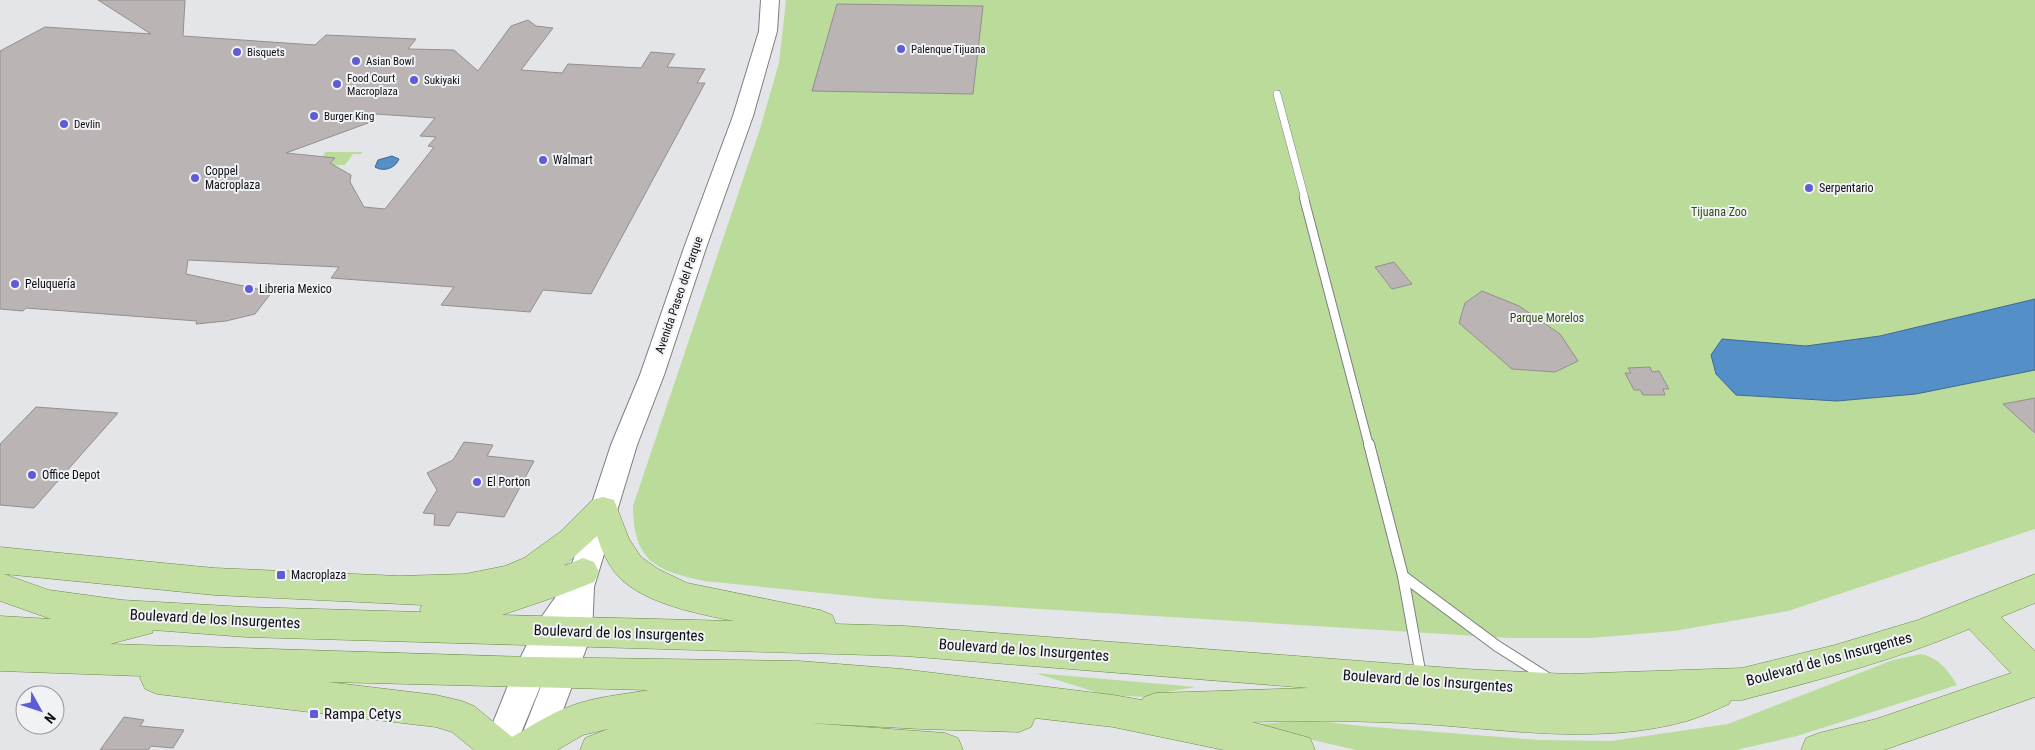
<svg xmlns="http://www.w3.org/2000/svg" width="2035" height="750" font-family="'Roboto Condensed',sans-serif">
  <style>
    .green { fill: #bbdb9a }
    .water { fill: #558fc7; stroke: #406990 }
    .building { fill: #bab5b4; stroke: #948f8e; fill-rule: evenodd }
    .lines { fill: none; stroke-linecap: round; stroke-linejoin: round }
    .service-far2-casing { stroke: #7c7e81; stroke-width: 8 }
    .service-far1-casing { stroke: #7c7e81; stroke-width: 10 }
    .service-casing { stroke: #7c7e81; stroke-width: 12 }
    .secondary-casing { stroke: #7c7e81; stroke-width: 2 }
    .primary-casing { stroke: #6a8946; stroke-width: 1 }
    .service-far2 { stroke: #fff; stroke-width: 7 }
    .service-far1 { stroke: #fff; stroke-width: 8 }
    .service { stroke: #fff; stroke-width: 10 }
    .secondary { fill: #fff; fill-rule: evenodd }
    .primary { fill: #c3dfa1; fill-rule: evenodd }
    .poi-dot { fill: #605cd5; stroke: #f0f2f6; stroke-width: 2 }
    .labels { text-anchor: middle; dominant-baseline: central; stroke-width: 4; stroke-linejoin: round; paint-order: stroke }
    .far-poi-label { font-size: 11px; fill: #0f0f11; stroke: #f0f2f6; text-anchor: start }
    .poi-label { font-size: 12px; fill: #0f0f11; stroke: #f0f2f6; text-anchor: start }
    .park-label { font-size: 12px; fill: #354b17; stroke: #f0f2f6 }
    .street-label { font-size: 12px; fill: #0f0f11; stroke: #f0f2f6 }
    .near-street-label { font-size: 15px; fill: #0f0f11; stroke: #f0f2f6 }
    .near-poi-label { font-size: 15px; fill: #0f0f11; stroke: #f0f2f6; text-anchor: start }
  </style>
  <rect width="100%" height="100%" fill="#e3e5e9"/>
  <g class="green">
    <path d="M786 0H2035V529L1788 611 1674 631 1591 638H1509L881 599 704 581C654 570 634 561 633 506L759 132 779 63Z"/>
    <path d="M326 152H362L361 154H353L345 165H300L320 160Z"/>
    <path d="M1921 654C1939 658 1948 670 1957 685L1797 736 1736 750H1356L1249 725 1310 720 1361 726 1540 740 1611 741 1728 724 1893 660Z"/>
    <path d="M1035 673 1196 687 1160 693 1146 697 1105 695Z"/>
  </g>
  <g class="water">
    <path d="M392 156 399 159C395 169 383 172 375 167L378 160Z"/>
    <path d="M2035 299V370L1916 394 1837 401 1736 395 1716 374 1711 355 1722 339 1806 346 1880 336Z"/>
  </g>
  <g class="building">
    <path d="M98 0H185L183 36 315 45 326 35 416 39 408 49 454 50 478 71 511 26 528 20 536 26 553 28 521 70 562 73 568 64 641 68 651 52 675 54 667 67 705 69 697 83H705L591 294 543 290 530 312 441 305 454 287 331 278 339 267 188 260 186 274 272 292 255 314 226 321 196 324 197 321 26 308 23 311 0 309V51L45 27 151 34ZM376 114 435 118 420 136 436 137 428 146 434 147 385 209 364 207 350 182 351 175 330 163 335 158 286 153 368 123Z"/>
    <path d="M837 4 983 6 973 94 812 91Z"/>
    <path d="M1394 262 1412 284 1392 289 1375 267Z"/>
    <path d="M1482 291 1519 306 1560 334 1578 361 1555 372 1512 369 1459 323 1465 303Z"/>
    <path d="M1650 367 1652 372 1659 371 1669 389H1663L1665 395H1643L1640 390H1634L1625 373H1631L1628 368Z"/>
    <path d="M2035 398V433L2003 404Z"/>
    <path d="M36 407 118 413 34 508 0 505V444Z"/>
    <path d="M464 442 493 445 487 456 534 461 504 517 457 512 449 526 434 525 435 514 423 513 437 490 427 473 453 460Z"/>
    <path d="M124 717 144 720 140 726 184 730 173 748 151 746 148 750H100Z"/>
  </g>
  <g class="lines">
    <g class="service-far2-casing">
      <path id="service-far2" d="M1277 94 1305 199"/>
    </g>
    <g class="service-far1-casing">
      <path id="service-far1" d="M1304 198 1369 446"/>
    </g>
    <g class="service-casing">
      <g id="service">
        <path d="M1369 444 1403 576 1421 676"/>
        <path d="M1403 576 1497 646 1546 677"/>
      </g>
    </g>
    <g class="secondary-casing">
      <path id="secondary" d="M761 0H779L777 31 753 116 707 245 664 375 637 445 594 587 592 633 548 750H516L554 653 514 750H482L513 673 538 622 566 582 611 445 640 375 685 245 733 116 759 31Z"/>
    </g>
    <g class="primary-casing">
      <path id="primary" d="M603 497 614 500 629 539 641 557 658 569 687 583 820 610 832 615 836 624 905 626 1465 669 1568 674 1742 668 1835 645 1918 620 2035 574V603L2001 617 2035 651V697L1884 750H1801L1806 738 1819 733 1876 719 2011 673 1969 629C1896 660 1819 680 1742 700H1731L1729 704C1715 710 1701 717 1687 721 1601 745 1510 730 1423 724 1366 721 1309 720 1252 722L1310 738 1315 750H1224L1113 727 1035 718 1031 727 1019 732 921 729 809 723 945 733 958 738 963 750H580L585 738 608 729 583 735 557 750H474L452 732 436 727 157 694 145 689 140 678 141 676 0 671V616L51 619 0 601V547L214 568 400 576 465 574 505 566 524 558 560 532 592 500ZM597 536C601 549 609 567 619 577 645 604 699 614 734 621L502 615 558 596 594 582 599 572 594 562 583 558 564 566ZM4 574 214 595 422 605 420 609 421 612 246 607 122 600 49 590ZM153 630 246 637 905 656 1309 688 1156 693 1144 697 1142 700 1113 695 902 669 799 661 529 657 110 644 152 633ZM328 682 649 690C626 694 604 696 583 702 557 709 535 724 512 737L474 706 462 701 436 695Z"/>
    </g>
    <use href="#service-far2" class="service-far2"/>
    <use href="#service-far1" class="service-far1"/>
    <use href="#service" class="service"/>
    <use href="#secondary" class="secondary"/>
    <use href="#primary" class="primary"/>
  </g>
  <g class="poi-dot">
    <circle cx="901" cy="49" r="5"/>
    <circle cx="237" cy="52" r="5"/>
    <circle cx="356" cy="61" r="5"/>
    <circle cx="414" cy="80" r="5"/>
    <circle cx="337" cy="84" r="5"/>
    <circle cx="314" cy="116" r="5"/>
    <circle cx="64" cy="124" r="5"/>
    <circle cx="543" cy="160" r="5"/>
    <circle cx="195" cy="178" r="5"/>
    <circle cx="1809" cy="188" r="5"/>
    <circle cx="15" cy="284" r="5"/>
    <circle cx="249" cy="289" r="5"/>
    <circle cx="32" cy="475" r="5"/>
    <circle cx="477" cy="482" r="5"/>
    <rect x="276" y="570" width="10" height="10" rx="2.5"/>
    <rect x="309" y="709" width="10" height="10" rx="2.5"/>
  </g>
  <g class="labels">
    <g class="far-poi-label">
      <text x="911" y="49">Palenque Tijuana</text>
      <text x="247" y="52">Bisquets</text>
      <text x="366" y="61">Asian Bowl</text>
      <text x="347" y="78">Food Court<tspan x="347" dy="13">Macroplaza</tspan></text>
      <text x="424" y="80">Sukiyaki</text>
      <text x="324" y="116">Burger King</text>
      <text x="74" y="124">Devlin</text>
    </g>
    <g class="poi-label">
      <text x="553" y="160">Walmart</text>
      <text x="205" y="171">Coppel<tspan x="205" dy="14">Macroplaza</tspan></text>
      <text x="1819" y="188">Serpentario</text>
      <text x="25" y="284">Peluquería</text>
      <text x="259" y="289">Libreria Mexico</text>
      <text x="42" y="475">Office Depot</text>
      <text x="487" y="482">El Porton</text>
      <text x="291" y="575">Macroplaza</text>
    </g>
    <g class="park-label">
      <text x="1719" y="212">Tijuana Zoo</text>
      <text x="1547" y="318">Parque Morelos</text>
    </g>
    <g class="street-label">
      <text transform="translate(679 295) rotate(-71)">Avenida Paseo del Parque</text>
    </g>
    <g class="near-street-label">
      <text transform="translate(215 619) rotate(3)">Boulevard de los Insurgentes</text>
      <text transform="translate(619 633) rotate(2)">Boulevard de los Insurgentes</text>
      <text transform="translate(1024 650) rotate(4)">Boulevard de los Insurgentes</text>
      <text transform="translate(1829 659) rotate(-15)">Boulevard de los Insurgentes</text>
      <text transform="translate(1428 681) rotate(4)">Boulevard de los Insurgentes</text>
    </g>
    <g class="near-poi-label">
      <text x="324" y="714">Rampa Cetys</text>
    </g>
  </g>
  <g transform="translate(40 710) rotate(130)"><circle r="24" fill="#f0f2f6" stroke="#96979a"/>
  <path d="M0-4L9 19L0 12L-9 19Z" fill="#605cd5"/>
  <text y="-8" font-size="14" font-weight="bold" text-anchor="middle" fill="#0f0f11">N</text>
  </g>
</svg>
